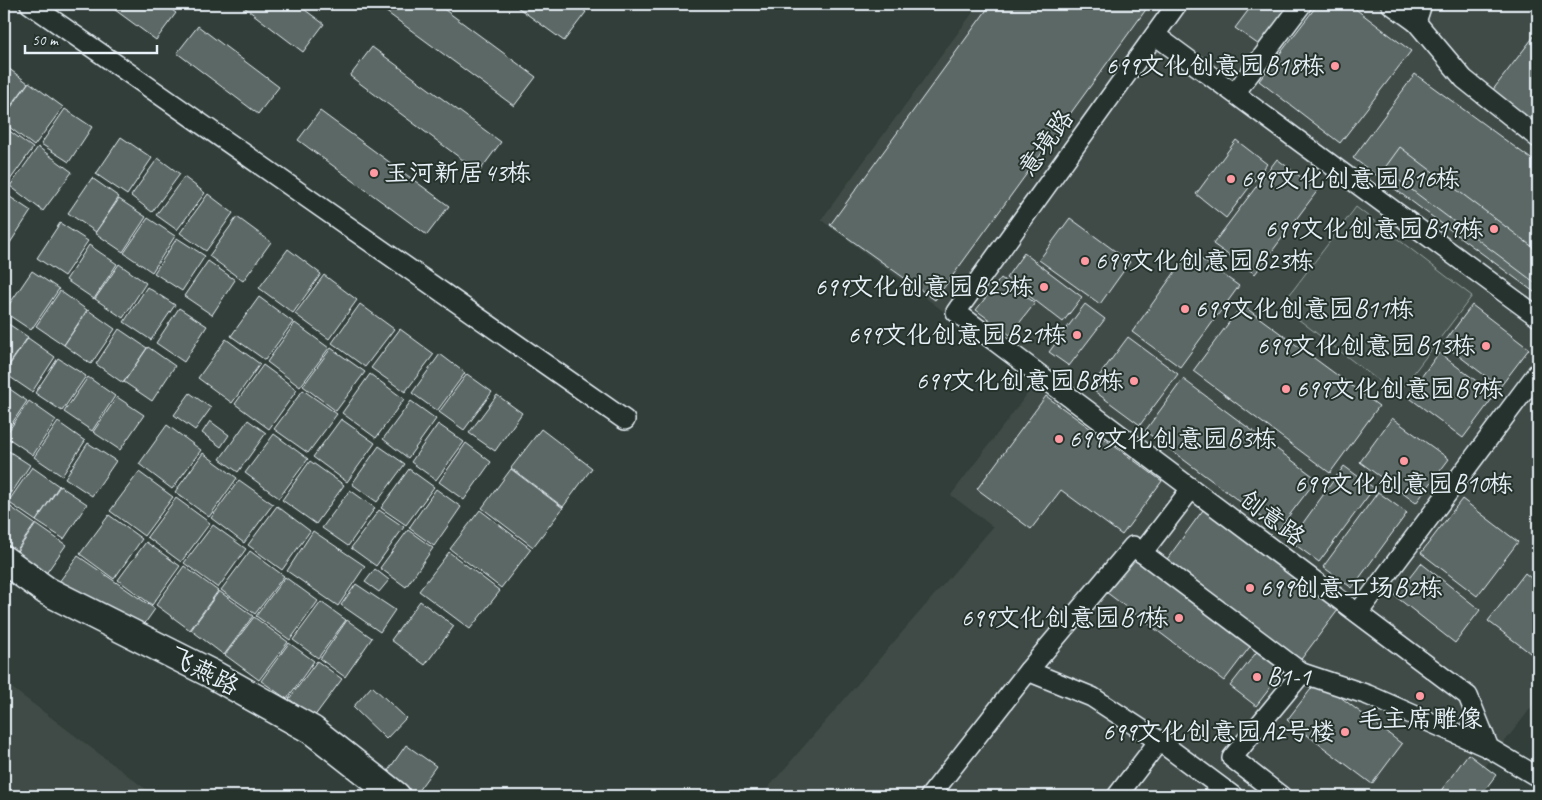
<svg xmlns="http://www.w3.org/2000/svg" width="1542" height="800" font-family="Caveat,'LXGW WenKai TC',sans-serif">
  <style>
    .built { fill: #3f4b46 }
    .green { fill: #495651; stroke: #98a4a4 }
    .building { fill: #5c6865; stroke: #e8f1f8 }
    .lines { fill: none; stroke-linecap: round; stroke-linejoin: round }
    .street-casing { stroke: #e8f1f8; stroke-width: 22 }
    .secondary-casing { stroke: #e8f1f8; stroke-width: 31 }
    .street { stroke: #26332d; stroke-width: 19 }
    .secondary { stroke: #26332d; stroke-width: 28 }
    .poi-dot { fill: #ff9aa2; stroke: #26332d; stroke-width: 2 }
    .labels { text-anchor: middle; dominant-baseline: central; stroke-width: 4; stroke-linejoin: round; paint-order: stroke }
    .poi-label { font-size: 25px; fill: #e8f1f8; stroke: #26332d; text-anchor: end }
    .street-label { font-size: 25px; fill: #e8f1f8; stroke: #26332d }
  </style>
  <rect width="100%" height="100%" fill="#323e39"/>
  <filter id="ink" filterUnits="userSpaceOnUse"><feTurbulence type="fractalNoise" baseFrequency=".02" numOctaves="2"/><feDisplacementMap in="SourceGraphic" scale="10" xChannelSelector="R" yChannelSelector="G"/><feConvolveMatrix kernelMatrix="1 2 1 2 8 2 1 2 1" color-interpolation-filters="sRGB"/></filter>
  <g filter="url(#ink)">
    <g class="built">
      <path d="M979 4H1525L1538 13V699L1462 796H761L993 527 951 495 1037 381 821 220Z"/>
      <path d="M4 682 155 796H4Z"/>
    </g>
    <path class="green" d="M1356 207 1472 296 1397 395 1281 306Z"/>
    <g class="building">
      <path d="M107 4H164L176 13 156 40Z"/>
      <path d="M240 4H297L324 24 303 52Z"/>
      <path d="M391 4H437L536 77 514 106 385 11Z"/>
      <path d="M513 4H575L586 12 564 41Z"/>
      <path d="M991 4H1150L935 300 830 225Z"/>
      <path d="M1253 4H1294L1262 47 1235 28Z"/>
      <path d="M1318 4H1349L1411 51 1340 143 1259 81Z"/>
      <path d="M198 26 279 87 258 114 177 53Z"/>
      <path d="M1538 31V126L1492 91Z"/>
      <path d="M372 47 501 142 479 172 350 76Z"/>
      <path d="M4 65 28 83 4 115Z"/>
      <path d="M1415 74 1538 164V295L1353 158Z"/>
      <path d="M29 82 63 107 34 146 4 123V117Z"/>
      <path d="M65 109 92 127 69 162 41 144Z"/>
      <path d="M320 111 449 206 427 235 298 140Z"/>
      <path d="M4 127 33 148 5 187H4Z"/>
      <path d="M121 137 152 158 127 195 96 174Z"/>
      <path d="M1236 140 1267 164 1226 218 1196 194Z"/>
      <path d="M38 147 72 172 43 211 10 186Z"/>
      <path d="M1400 147 1538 251V285L1384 169Z"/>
      <path d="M158 158 180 174 152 212 131 196Z"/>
      <path d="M1277 159 1318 190 1255 274 1213 244Z"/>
      <path d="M184 177 205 193 177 230 156 215Z"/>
      <path d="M92 178 119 197 96 232 68 213Z"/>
      <path d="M4 193 31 211 8 246 4 243Z"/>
      <path d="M208 194 233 213 206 251 180 233Z"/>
      <path d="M119 199 146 217 123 252 95 233Z"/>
      <path d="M237 217 271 242 243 281 209 256Z"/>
      <path d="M148 218 175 236 152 272 124 253Z"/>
      <path d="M1070 218 1130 262 1100 304 1039 260Z"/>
      <path d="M60 223 88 241 64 276 37 258Z"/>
      <path d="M177 238 205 256 182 291 154 273Z"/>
      <path d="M89 245 117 264 94 299 66 280Z"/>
      <path d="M288 249 321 274 293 313 259 288Z"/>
      <path d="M1190 251 1239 286 1180 367 1132 332Z"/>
      <path d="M4 253 9 257 4 264Z"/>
      <path d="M1024 253 1082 297 1063 322 1006 278Z"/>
      <path d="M208 261 235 280 212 315 184 296Z"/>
      <path d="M119 264 146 283 123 318 95 299Z"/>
      <path d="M32 271 59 289 31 330 4 312Z"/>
      <path d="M324 275 357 300 329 339 295 314Z"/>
      <path d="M1001 278 1035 303 1010 335 976 310Z"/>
      <path d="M147 287 175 305 151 340 124 322Z"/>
      <path d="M60 291 87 310 64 345 36 326Z"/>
      <path d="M259 297 293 322 265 360 231 336Z"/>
      <path d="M360 304 394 329 365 367 332 343Z"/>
      <path d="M1085 304 1105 319 1069 366 1049 352Z"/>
      <path d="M1242 305 1379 406 1330 473 1193 371Z"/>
      <path d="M1472 305 1529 349 1500 387 1443 344Z"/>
      <path d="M179 308 207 326 184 362 156 343Z"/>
      <path d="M88 310 115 329 91 364 64 345Z"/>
      <path d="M4 321 28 337 4 372Z"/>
      <path d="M295 323 329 348 300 387 267 362Z"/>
      <path d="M119 329 147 348 123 383 96 364Z"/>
      <path d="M400 329 434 354 405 392 371 368Z"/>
      <path d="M1128 337 1178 374 1140 425 1090 388Z"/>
      <path d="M28 338 55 357 32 392 4 373Z"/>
      <path d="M226 339 260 364 232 403 198 378Z"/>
      <path d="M148 347 175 366 152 401 124 382Z"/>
      <path d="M331 348 365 372 336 411 303 386Z"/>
      <path d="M1439 353 1495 395 1463 438 1407 396Z"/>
      <path d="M440 354 465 373 437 411 412 393Z"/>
      <path d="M58 358 86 376 62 411 35 393Z"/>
      <path d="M263 365 297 390 269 429 235 404Z"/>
      <path d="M370 374 404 399 376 438 342 413Z"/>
      <path d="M467 374 492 392 464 430 439 412Z"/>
      <path d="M88 377 115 396 92 431 64 412Z"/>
      <path d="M1183 379 1317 479 1278 530 1145 431Z"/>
      <path d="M4 385 27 401 4 435Z"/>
      <path d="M303 390 337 414 308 453 274 429Z"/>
      <path d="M190 393 211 408 195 430 174 415Z"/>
      <path d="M497 395 522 413 495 451 469 433Z"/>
      <path d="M1046 396 1162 481 1122 535 1061 490 1031 529 977 489Z"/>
      <path d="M117 397 144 415 120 450 93 432Z"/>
      <path d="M29 401 56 420 33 455 5 436Z"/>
      <path d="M411 401 436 419 408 458 383 439Z"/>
      <path d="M1392 418 1449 459 1416 503 1360 462Z"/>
      <path d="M341 419 375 443 347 482 313 457Z"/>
      <path d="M248 420 266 433 238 472 220 459Z"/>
      <path d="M210 421 229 435 221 447 202 433Z"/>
      <path d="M58 422 85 441 62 476 34 457Z"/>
      <path d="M438 424 464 442 436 480 411 462Z"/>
      <path d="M167 425 201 450 172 489 139 464Z"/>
      <path d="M541 429 592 468 563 507 511 468Z"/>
      <path d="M274 434 308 459 279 498 245 473Z"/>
      <path d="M88 443 116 461 92 496 65 478Z"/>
      <path d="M466 443 491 462 464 500 439 482Z"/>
      <path d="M379 446 405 464 377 502 352 484Z"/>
      <path d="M4 448 30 465 7 500 4 498Z"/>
      <path d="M203 453 237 478 209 517 175 492Z"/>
      <path d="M310 461 344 485 316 524 282 500Z"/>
      <path d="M1344 466 1374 488 1319 562 1290 541Z"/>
      <path d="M32 467 59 486 36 521 8 502Z"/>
      <path d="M409 469 434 487 406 525 381 508Z"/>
      <path d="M511 469 563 508 533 547 482 508Z"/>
      <path d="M139 472 173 497 144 536 110 511Z"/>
      <path d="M239 480 273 504 244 543 211 518Z"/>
      <path d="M60 486 87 504 64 539 36 521Z"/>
      <path d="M436 489 461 507 434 546 409 528Z"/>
      <path d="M350 490 375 508 348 546 322 528Z"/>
      <path d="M1378 492 1407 513 1352 588 1323 567Z"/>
      <path d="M176 498 210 523 181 562 147 537Z"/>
      <path d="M1462 499 1518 542 1477 596 1421 553Z"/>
      <path d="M5 503 35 524 14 554 4 547Z"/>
      <path d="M277 506 310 531 282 570 248 545Z"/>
      <path d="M379 510 404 527 376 566 351 548Z"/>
      <path d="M480 510 531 549 501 588 450 549Z"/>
      <path d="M1203 510 1338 610 1296 666 1162 566Z"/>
      <path d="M109 515 142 539 114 579 80 554Z"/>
      <path d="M36 524 66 545 45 575 15 554Z"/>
      <path d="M213 525 246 549 218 588 184 563Z"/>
      <path d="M408 530 433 548 406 587 380 568Z"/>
      <path d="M313 531 365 566 338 606 287 571Z"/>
      <path d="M146 542 180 566 152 605 118 580Z"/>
      <path d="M250 551 284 576 255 614 221 590Z"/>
      <path d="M449 552 500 591 470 629 419 591Z"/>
      <path d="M1135 555 1252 644 1224 681 1106 592Z"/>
      <path d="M78 556 155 609 136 636 59 582Z"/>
      <path d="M1421 563 1480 610 1455 643 1395 596Z"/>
      <path d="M184 566 218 591 190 630 156 605Z"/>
      <path d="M375 569 389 580 379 592 365 582Z"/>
      <path d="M1525 573 1538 584V659L1488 621Z"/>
      <path d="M285 577 318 601 290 640 256 616Z"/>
      <path d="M356 584 395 610 380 632 341 605Z"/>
      <path d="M219 591 253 616 224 655 191 630Z"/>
      <path d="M420 601 454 626 425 665 391 640Z"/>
      <path d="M321 602 346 620 318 658 293 640Z"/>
      <path d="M254 617 288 642 259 680 225 655Z"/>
      <path d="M347 620 372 638 345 677 320 659Z"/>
      <path d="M289 643 314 661 287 699 261 681Z"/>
      <path d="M1259 649 1285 669 1256 706 1230 686Z"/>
      <path d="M317 661 342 679 314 717 289 699Z"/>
      <path d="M1318 680 1402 744 1372 784 1287 720Z"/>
      <path d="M372 686 406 718 386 739 353 707Z"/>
      <path d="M406 745 436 766 415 795 385 775Z"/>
      <path d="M1468 754 1496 775 1480 796H1437Z"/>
    </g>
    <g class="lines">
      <g class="street-casing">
        <g id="street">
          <path d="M30 4 625 420"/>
          <path d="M1177 4 956 312 1468 696 1489 748 1538 777"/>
          <path d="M1391 4 1416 22 1464 79 1538 138"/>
          <path d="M1416 22 1422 4"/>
          <path d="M1155 35 1538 317"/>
          <path d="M1235 93 1302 4"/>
          <path d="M1142 553 1191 489"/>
          <path d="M1358 613 1538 372"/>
          <path d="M1028 671 1092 697 1159 741 1233 796"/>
          <path d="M930 796 1028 671 1133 546 1302 673 1368 695 1489 748"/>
          <path d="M1117 796 1159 741"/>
          <path d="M1281 796 1232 758 1302 673"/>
        </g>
      </g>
      <g class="secondary-casing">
        <path id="secondary" d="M4 560 47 591 212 674 312 730 396 796"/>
      </g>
      <use href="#street" class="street"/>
      <use href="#secondary" class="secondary"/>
    </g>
  </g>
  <g class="poi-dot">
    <circle cx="1335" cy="66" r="5"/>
    <circle cx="374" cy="173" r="5"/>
    <circle cx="1231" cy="179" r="5"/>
    <circle cx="1494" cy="229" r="5"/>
    <circle cx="1085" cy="261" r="5"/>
    <circle cx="1044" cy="287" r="5"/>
    <circle cx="1185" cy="309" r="5"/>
    <circle cx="1077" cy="335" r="5"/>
    <circle cx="1486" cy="346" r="5"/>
    <circle cx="1134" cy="381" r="5"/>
    <circle cx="1286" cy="389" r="5"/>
    <circle cx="1059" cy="439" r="5"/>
    <circle cx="1404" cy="461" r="5"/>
    <circle cx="1250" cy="588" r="5"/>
    <circle cx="1179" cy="618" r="5"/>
    <circle cx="1257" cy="677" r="5"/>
    <circle cx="1420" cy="696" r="5"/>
    <circle cx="1345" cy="732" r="5"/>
  </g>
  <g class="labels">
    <g class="poi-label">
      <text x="1325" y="66">699文化创意园B18栋</text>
      <text x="384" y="173" text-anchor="start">玉河新居43栋</text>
      <text x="1241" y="179" text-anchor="start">699文化创意园B16栋</text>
      <text x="1484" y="229">699文化创意园B19栋</text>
      <text x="1095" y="261" text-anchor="start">699文化创意园B23栋</text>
      <text x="1034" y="287">699文化创意园B25栋</text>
      <text x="1195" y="309" text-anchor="start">699文化创意园B11栋</text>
      <text x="1067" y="335">699文化创意园B21栋</text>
      <text x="1476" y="346">699文化创意园B13栋</text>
      <text x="1124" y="381">699文化创意园B8栋</text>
      <text x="1296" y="389" text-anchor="start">699文化创意园B9栋</text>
      <text x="1069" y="439" text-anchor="start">699文化创意园B3栋</text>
      <text x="1404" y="484" text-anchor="middle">699文化创意园B10栋</text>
      <text x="1260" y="588" text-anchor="start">699创意工场B2栋</text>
      <text x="1169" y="618">699文化创意园B1栋</text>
      <text x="1267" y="677" text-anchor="start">B1-1</text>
      <text x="1420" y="719" text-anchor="middle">毛主席雕像</text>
      <text x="1335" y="732">699文化创意园A2号楼</text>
    </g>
    <g class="street-label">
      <text transform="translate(1046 143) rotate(-54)">意境路</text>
      <text transform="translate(1272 518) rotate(37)">创意路</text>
      <text transform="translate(204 671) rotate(28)">飞燕路</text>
    </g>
  </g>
  <rect width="1542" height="800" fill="none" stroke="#26332d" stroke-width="20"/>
  <rect x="10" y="10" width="1522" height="780" fill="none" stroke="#e8f1f8" stroke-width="2" filter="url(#ink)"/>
  <path d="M25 45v8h132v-8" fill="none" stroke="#e8f1f8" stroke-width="2.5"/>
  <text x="32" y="45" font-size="15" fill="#e8f1f8" stroke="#26332d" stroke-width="4" paint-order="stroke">50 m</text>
</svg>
